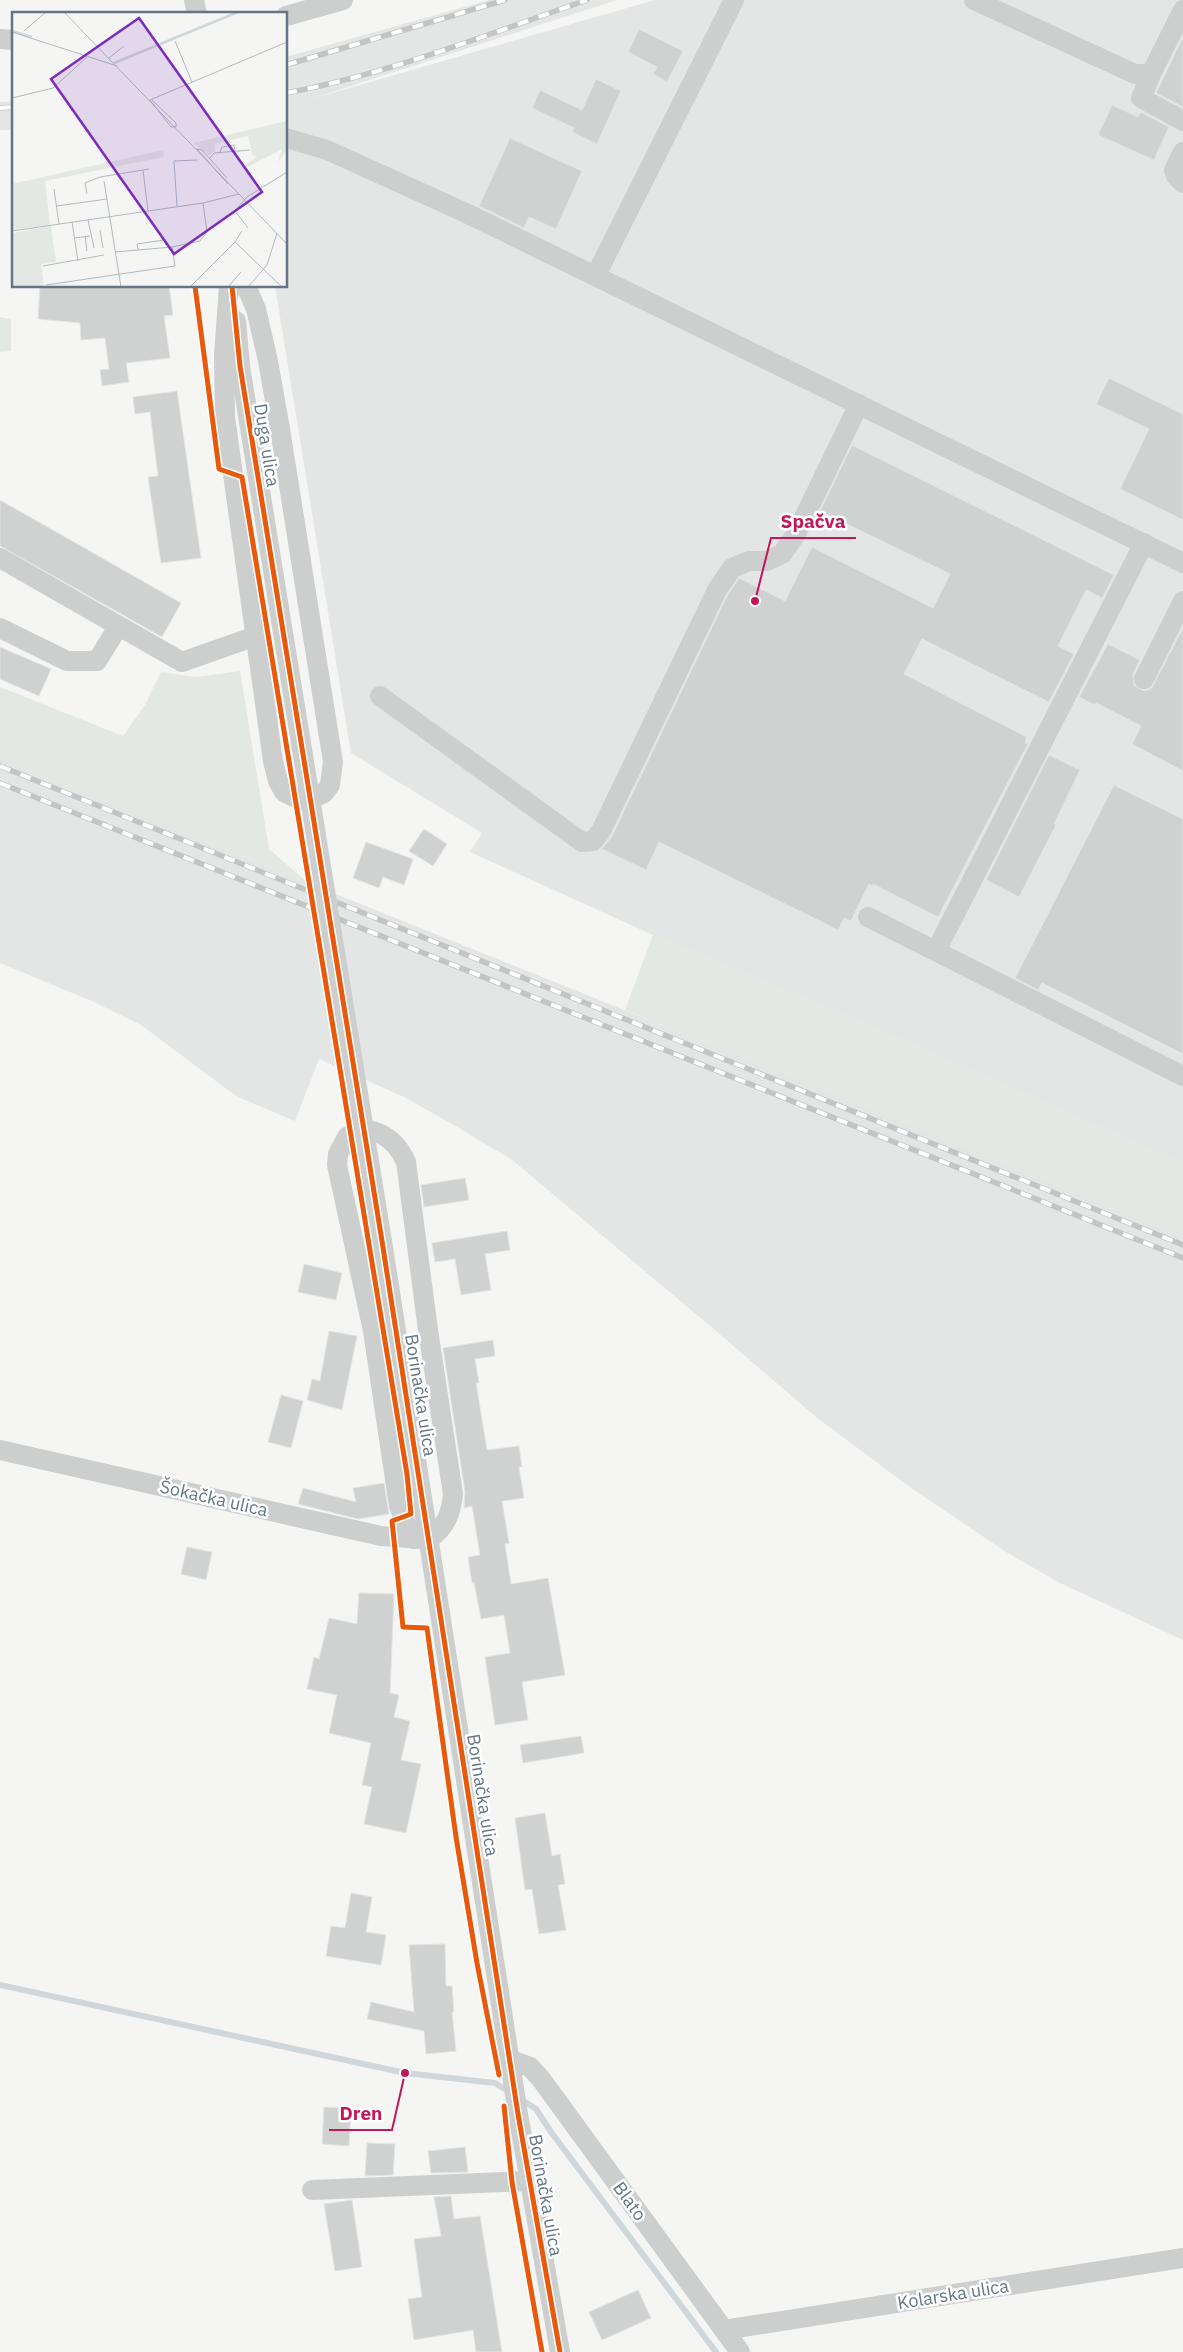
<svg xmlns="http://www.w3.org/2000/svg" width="1183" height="2352" font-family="'IBM Plex Sans',sans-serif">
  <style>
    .built { fill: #e4e5e5 }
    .green { fill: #e4e8e2 }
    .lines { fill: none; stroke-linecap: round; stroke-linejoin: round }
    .stream { stroke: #cfd7da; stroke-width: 6 }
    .building { fill: #d0d1d1; stroke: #e4e4e4 }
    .minor { stroke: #cdcfcf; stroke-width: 20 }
    .rail-casing { stroke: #c3c5c5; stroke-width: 5.5 }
    .rail { stroke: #fff; stroke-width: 4; stroke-dasharray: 11; stroke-linecap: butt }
    .minor-bridge { stroke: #cdcfcf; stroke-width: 20 }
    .cycleway-casing { stroke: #fff; stroke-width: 8 }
    .cycleway { stroke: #e8590c; stroke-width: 5 }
    .labels { text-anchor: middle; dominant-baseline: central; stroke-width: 5; stroke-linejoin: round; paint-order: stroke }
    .street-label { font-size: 18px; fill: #637686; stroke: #fff }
    .inset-river { fill: none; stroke: #cfd7da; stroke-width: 2.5 }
    .inset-road { fill: none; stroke: #b2bac1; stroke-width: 1 }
    .view { fill: #7b2cbf; fill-opacity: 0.15; stroke: #7b2cbf; stroke-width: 2.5 }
    .inset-edge { fill: none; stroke: #637686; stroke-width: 2.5 }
    .leader { fill: none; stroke: #c2185b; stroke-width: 2 }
    .callout-dot { fill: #c2185b; stroke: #fff; stroke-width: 2 }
    .callout-label { font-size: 19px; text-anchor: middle; font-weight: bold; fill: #c2185b; stroke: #fff; stroke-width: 5; stroke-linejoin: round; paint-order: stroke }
  </style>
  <rect width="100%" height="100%" fill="#f5f5f4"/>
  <g class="built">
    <path d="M489 0H617L311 99 655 0H1183V1164L870 1026 653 935 470 852 482 833 351 753 275 286H286V57Z"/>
    <path d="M14 101V130H0V102Z"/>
    <path d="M0 759 858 1104 1183 1237V1640L1060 1583 1006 1552 911 1488 816 1417 709 1325 511 1159 452 1124 404 1097 319 1059 295 1121 236 1096 141 1025 94 1002 0 963Z"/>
  </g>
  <g class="green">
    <path d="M0 317 11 319V351L0 352Z"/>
    <path d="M240 671 269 849 308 883 0 759V687L123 736 145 705 161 672 196 677Z"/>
    <path d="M653 935 870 1026 1183 1164V1237L625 1010Z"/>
  </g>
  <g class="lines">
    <g class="stream">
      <path d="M0 1985 405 2073 495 2083 511 2093"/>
      <path d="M519 2098 536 2109 551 2132 716 2352"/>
    </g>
  </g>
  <g class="building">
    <path d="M639 29 683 51 667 82 653 74 657 67 628 52Z"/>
    <path d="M1183 37V107L1156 93Z"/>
    <path d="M596 79 621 91 597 144 572 132 574 128 532 108 540 90 582 110Z"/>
    <path d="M1112 105 1138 117 1141 112 1169 127 1154 160 1098 135Z"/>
    <path d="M510 138 582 171 556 229 529 217 524 228 479 206Z"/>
    <path d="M40 286H169L173 315 164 316 170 358 126 363 129 382 102 386 100 370 109 369 105 338 81 340 80 323 38 319Z"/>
    <path d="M1109 378 1183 414V520L1120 489 1149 429 1096 404Z"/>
    <path d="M177 391 201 558 161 563 148 477 158 476 150 412 135 414 133 397Z"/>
    <path d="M852 445 1114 575 1102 598 1086 590 1058 646 1074 654 1049 702 922 639 904 674 1027 737 1025 743 1028 744 938 917 873 884 872 886 869 884 851 921 844 918 838 930 659 842 646 870 602 849 612 836 727 596 739 578 785 601 812 547 933 608 950 574 820 511Z"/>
    <path d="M0 500 181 603 162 637 0 546Z"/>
    <path d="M1183 628V771L1132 744 1141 726 1096 703 1095 705 1079 697 1108 644 1140 660 1133 674 1134 685 1144 691 1151 689Z"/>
    <path d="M0 647 51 669 39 696 0 679Z"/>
    <path d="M1049 755 1080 770 1054 824 1056 825 1019 897 986 880Z"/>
    <path d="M1114 785 1183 819V1054L1042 983 1038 990 1015 978Z"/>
    <path d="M424 829 447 844 433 866 409 851Z"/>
    <path d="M366 842 413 859 404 885 383 877 379 888 353 878Z"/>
    <path d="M465 1178 469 1200 424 1207 421 1185Z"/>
    <path d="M507 1231 510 1250 485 1254 491 1290 461 1295 455 1259 435 1262 432 1243Z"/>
    <path d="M304 1264 342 1273 336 1300 298 1292Z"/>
    <path d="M329 1331 357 1336 342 1410 307 1400 312 1379 320 1381Z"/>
    <path d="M493 1340 495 1356 475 1359 479 1383H476L487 1450 519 1446 522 1467H519L524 1498 502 1501 509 1543 505 1544 511 1584 548 1578 565 1675 522 1682 528 1720 495 1725 485 1657 510 1653 504 1615 481 1619 474 1582 472 1583 468 1557 480 1555 472 1506 464 1508 465 1492 443 1348Z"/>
    <path d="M281 1395 303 1401 291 1448 268 1442Z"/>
    <path d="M384 1483 389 1514 358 1519 298 1504 303 1488 356 1502 353 1488Z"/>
    <path d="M187 1547 212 1552 206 1580 181 1574Z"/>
    <path d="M359 1593 394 1594 390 1693 399 1695 394 1717 410 1721 401 1760 421 1764 406 1833 364 1824 372 1787 362 1785 371 1743 329 1733 337 1695 307 1689 314 1657 319 1659 329 1618 357 1624Z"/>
    <path d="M581 1736 584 1753 523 1763 520 1745Z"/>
    <path d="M545 1813 552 1856 560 1854 565 1884 558 1885 566 1930 539 1934 532 1889 525 1890 515 1818Z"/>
    <path d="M351 1893 372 1897 366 1932 386 1935 381 1965 326 1956 331 1926 345 1928Z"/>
    <path d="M445 1944 446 1986H452L454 2012H452L456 2051 426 2054 424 2031 367 2019 371 2002 414 2012 409 1945Z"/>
    <path d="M324 2107 351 2108 349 2146 322 2144Z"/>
    <path d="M367 2143 395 2144 393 2175 365 2176Z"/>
    <path d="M465 2147 468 2172 431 2173 428 2151Z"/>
    <path d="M451 2196 454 2219 480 2216 502 2352H476L473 2330 414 2340 408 2299 422 2297 414 2239 441 2236 434 2197Z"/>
    <path d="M352 2200 362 2267 335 2271 324 2204Z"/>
    <path d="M638 2290 651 2318 602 2340 589 2312Z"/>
  </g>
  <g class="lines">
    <g class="minor">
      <path d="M194 0 197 14"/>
      <path d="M974 0 1135 74H1151L1183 10"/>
      <path d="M286 16 343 0"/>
      <path d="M0 39 14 40"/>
      <path d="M1151 74 1141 98 1183 121"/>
      <path d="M286 138 327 150 466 213 1183 563"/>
      <path d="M1183 152 1174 170 1176 176 1183 183"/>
      <path d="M596 275 734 0"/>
      <path d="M229 286 224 355 225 417 273 761 278 781 284 792 294 797 302 799 315 797 324 793 330 785 333 762 279 423 268 361 256 309 246 286"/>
      <path d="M236 321 240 366 279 608"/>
      <path d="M0 558 182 662 256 636"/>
      <path d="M0 628 67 661H97L118 627"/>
      <path d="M1144 679 1183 601"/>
      <path d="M380 696 582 842 593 841 601 831 717 590 732 568 749 561H767L782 554 796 534 859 404"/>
      <path d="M868 917 1183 1076"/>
      <path d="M936 951 1144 543"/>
      <path d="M382 1241 518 2114 560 2352"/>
      <path d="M0 1450 381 1536 423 1539"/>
      <path d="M414 1539 405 1522 399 1506 373 1331 337 1165 338 1154 347 1137C371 1120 396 1139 406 1162L428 1330 453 1494C451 1514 446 1527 429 1539"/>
      <path d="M511 2060 530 2067 541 2079 740 2352"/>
      <path d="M312 2190 529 2181"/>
      <path d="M724 2330 1183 2258"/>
    </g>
    <g class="rail-casing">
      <g id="rail">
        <path d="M286 65 505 0"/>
        <path d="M286 93C389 74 488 34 587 0"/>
        <path d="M0 108 14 107"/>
        <path d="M0 766 1183 1245"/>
        <path d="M0 783 1183 1258"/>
      </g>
    </g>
    <use href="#rail" class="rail"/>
    <path class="minor-bridge" d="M279 608 382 1241"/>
    <g class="cycleway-casing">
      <g id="cycleway">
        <path d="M195 286 219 469 242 477 407 1474 411 1514 392 1521 403 1627 427 1628 456 1837 477 1963 499 2075"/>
        <path d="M232 286 240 366 382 1241 518 2114 560 2352"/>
        <path d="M504 2106 512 2182 542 2352"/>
      </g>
    </g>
    <use href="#cycleway" class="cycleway"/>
  </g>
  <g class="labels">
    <g class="street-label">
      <text transform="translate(267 445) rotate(81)">Duga ulica</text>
      <text transform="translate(421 1395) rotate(81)">Borinačka ulica</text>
      <text transform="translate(214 1498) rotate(13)">Šokačka ulica</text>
      <text transform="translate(483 1795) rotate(81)">Borinačka ulica</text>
      <text transform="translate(546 2195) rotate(80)">Borinačka ulica</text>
      <text transform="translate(630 2201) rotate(54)">Blato</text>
      <text transform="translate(953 2294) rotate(-9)">Kolarska ulica</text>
    </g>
  </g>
  <g transform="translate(12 12)">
    <rect width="275" height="275" fill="#f5f5f4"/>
    <path d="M275 109V138L265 151 270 137 232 157 231 155 245 144 240 143 236 124 202 132 203 139 197 143 181 131ZM151 138 152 145 33 169 38 213 0 218V172ZM39 214 44 250 29 252 32 275H0L1 221Z" fill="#e4e8e2"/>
    <path class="inset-river" d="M0 19 20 25M102 51 226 0"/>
    <path class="inset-road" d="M52 0 275 232M12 19 34 0M0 20 105 54M163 29 180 70M97 46 112 34M0 86 41 76 75 45M138 88 275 30M138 88 159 115H164V111L140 88M185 137 216 172M185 137 190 138 215 166M208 140 210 135 222 133 223 139M198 146 202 141 238 138M131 158 136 199M92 169 109 275M42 177 47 212M75 182 73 171 88 165 137 157M45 194 95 187M165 194 162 149 185 148M76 208 82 236M60 210 66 249M236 216 223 199 235 185 275 160M88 218 91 236M0 219 191 191 227 182M73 224 75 239M62 226 78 224M223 230 270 275M126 237 125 232 152 228 154 233M103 240 160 235M31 254 92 243M34 273 163 254 160 235 188 229 195 220 191 191M178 275 223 230 230 219M216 275 229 260M236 275 255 253 265 221"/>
    <path class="view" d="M127 6 250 180 162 242 39 67Z"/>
    <rect width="275" height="275" class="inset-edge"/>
  </g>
  <path class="leader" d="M755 601L771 538H856M405 2073L392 2130H329"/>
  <g class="callout-dot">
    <circle cx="755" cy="601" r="5"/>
    <circle cx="405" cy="2073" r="5"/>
  </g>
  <g class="callout-label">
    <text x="813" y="528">Spačva</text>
    <text x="361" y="2120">Dren</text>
  </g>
</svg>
